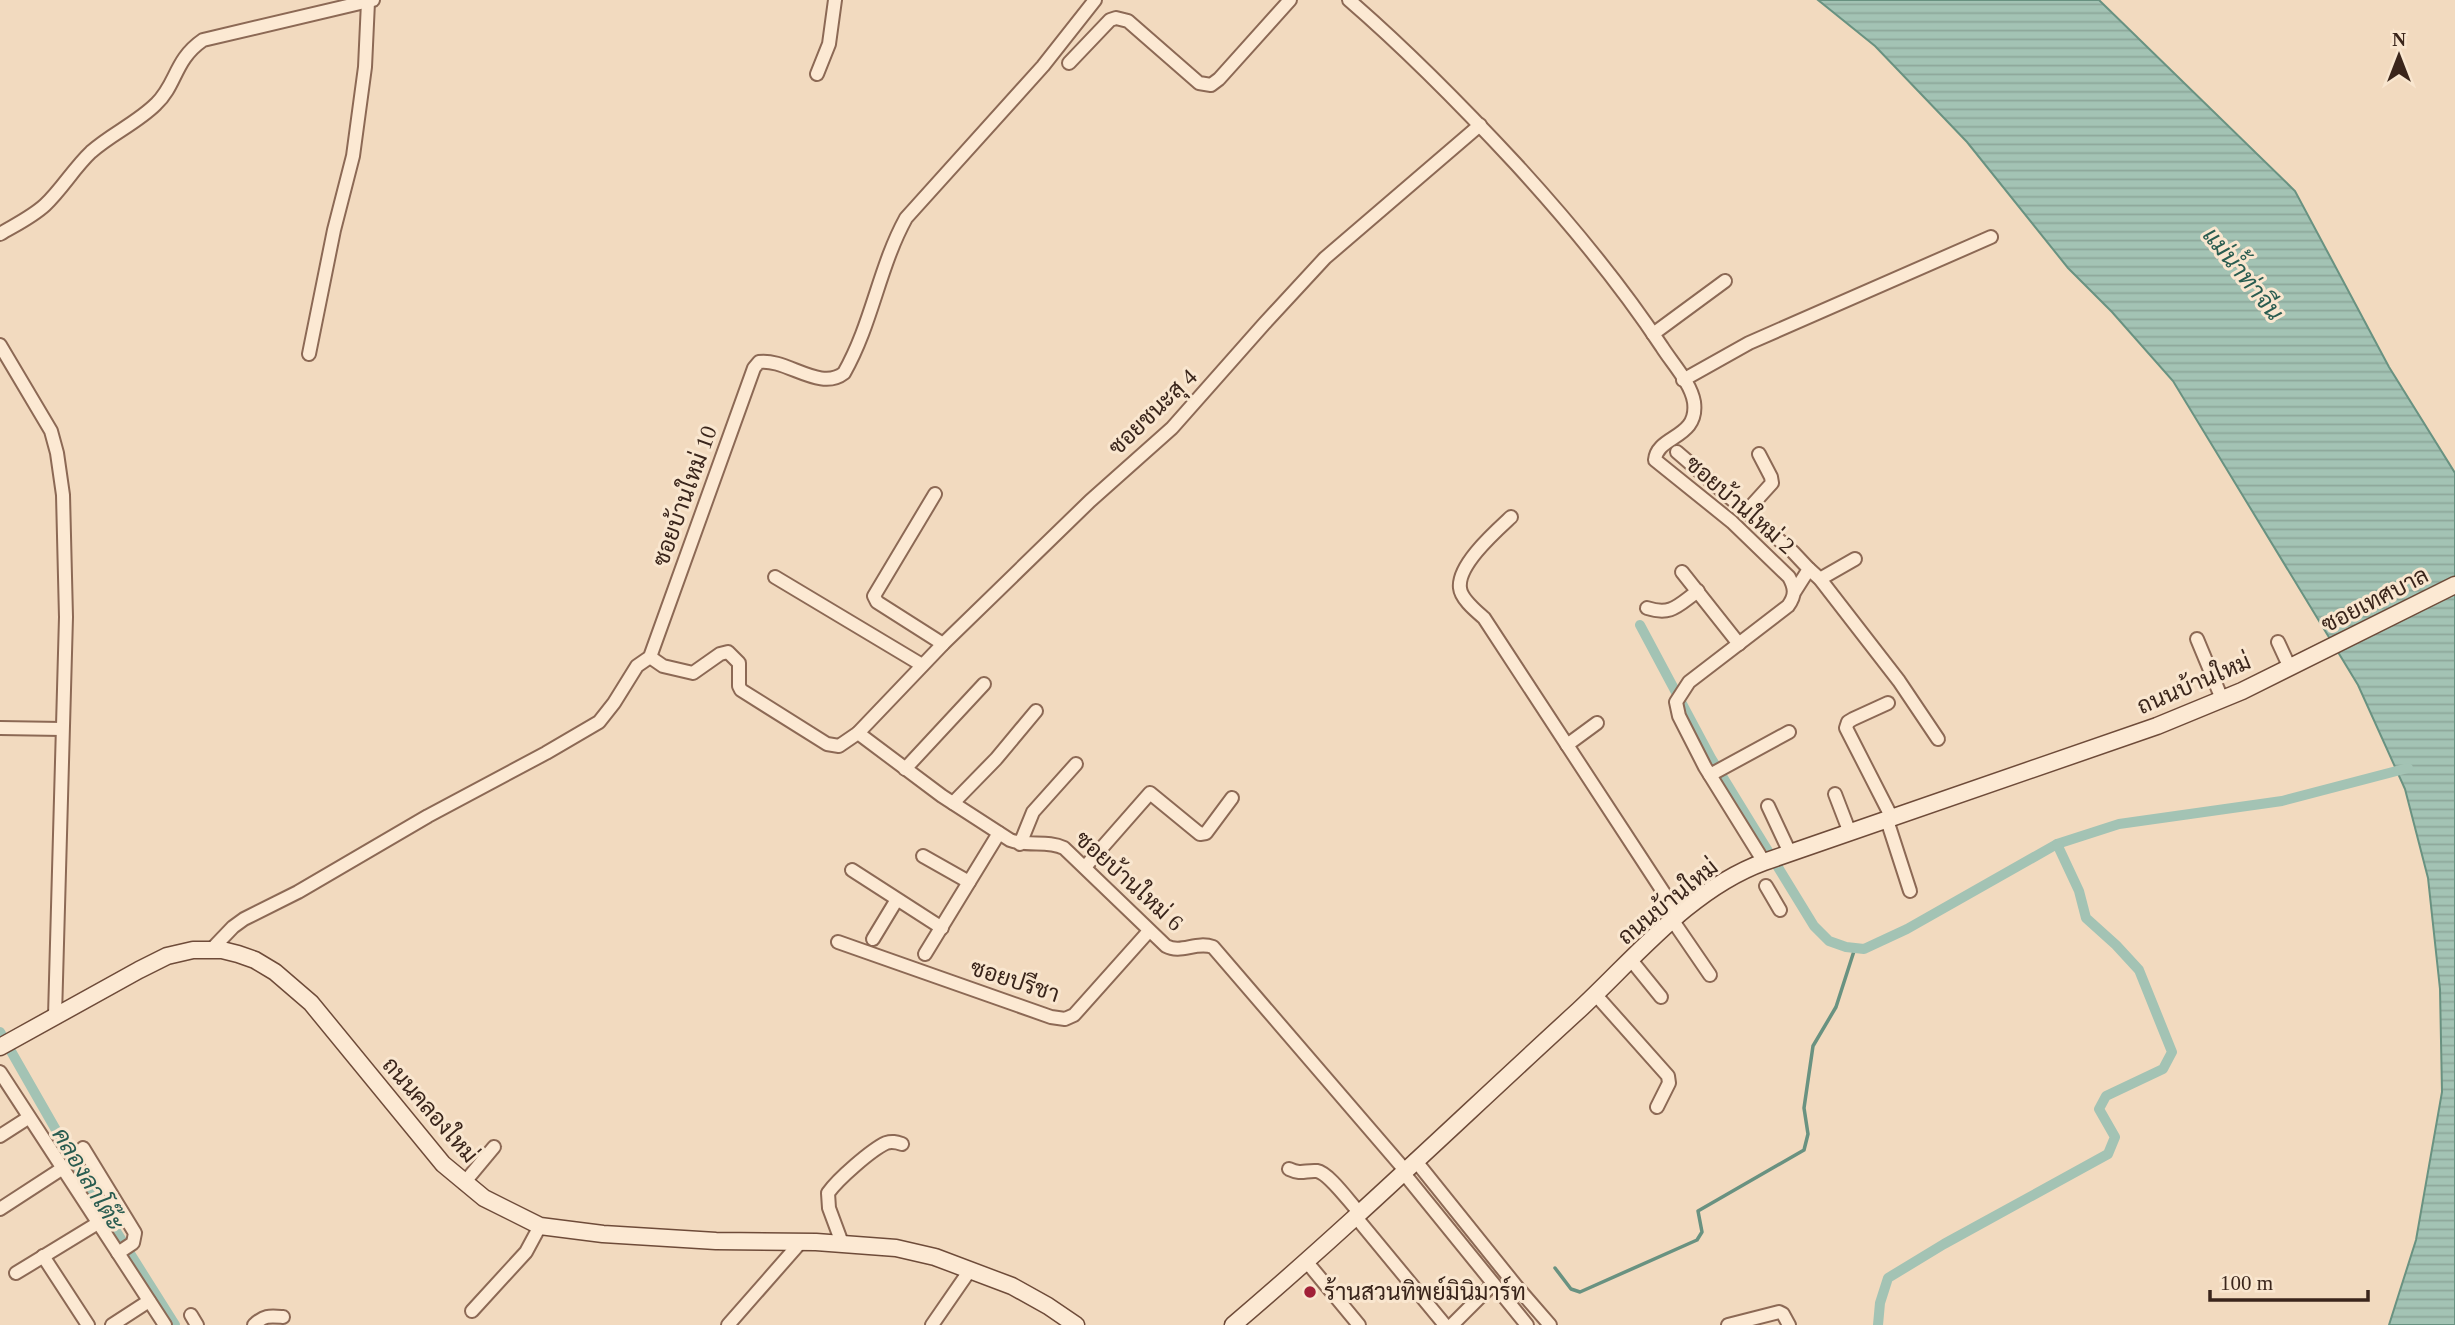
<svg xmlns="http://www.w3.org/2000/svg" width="2455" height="1325" font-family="'Times New Roman',Sarabun,serif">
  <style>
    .water { fill: url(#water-rules); stroke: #699281; stroke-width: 2 }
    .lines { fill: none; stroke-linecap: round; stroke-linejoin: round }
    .stream { stroke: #699281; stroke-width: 3.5 }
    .canal { stroke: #a3c3b4; stroke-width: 10 }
    .street-casing { stroke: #8c6955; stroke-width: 16 }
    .secondary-casing { stroke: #6e4b39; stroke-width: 19 }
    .street { stroke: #fce9d3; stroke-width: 12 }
    .secondary { stroke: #fce9d3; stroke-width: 16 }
    .poi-dot { fill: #a12037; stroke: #f9e6cf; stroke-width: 2.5 }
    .labels { text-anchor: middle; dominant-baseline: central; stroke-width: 6; stroke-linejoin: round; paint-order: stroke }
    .street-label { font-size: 23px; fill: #3a251b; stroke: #f9e6cf }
    .poi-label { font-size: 23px; fill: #3a251b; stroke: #f9e6cf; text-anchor: start }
    .water-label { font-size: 24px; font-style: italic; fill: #295c50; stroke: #f9e6cf }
  </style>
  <defs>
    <pattern id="water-rules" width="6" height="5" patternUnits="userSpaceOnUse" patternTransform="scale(1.75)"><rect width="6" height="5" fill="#a3c3b4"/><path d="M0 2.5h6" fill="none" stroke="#8da79a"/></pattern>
  </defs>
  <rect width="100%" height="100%" fill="#f2dabf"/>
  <path class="water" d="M1818 0H2099L2295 191 2389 367 2455 473V1325H2389L2416 1240 2442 1092 2440 989 2428 878 2405 789 2358 685 2173 381 2112 312 2068 268 1967 142 1875 46Z"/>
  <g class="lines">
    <path class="stream" d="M1555 1268 1571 1289 1580 1292 1697 1240 1702 1232 1698 1211 1804 1150 1808 1134 1804 1108 1813 1046 1836 1007 1855 948"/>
    <g class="canal">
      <path d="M1640 625 1711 758 1814 926 1829 941 1846 947 1864 949 1907 929 2057 844 2119 824 2282 801 2408 768"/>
      <path d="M0 1032 92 1193 175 1325"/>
      <path d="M1878 1325 1880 1303 1888 1278 1944 1244 2108 1154 2115 1137 2099 1109 2106 1096 2163 1069 2172 1052 2139 970 2116 945 2086 918 2079 891 2057 844"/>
    </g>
    <g class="street-casing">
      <g id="street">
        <path d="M1349 0C1408 51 1463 107 1516 164 1569 222 1619 282 1662 347 1672 363 1691 383 1694 402 1699 439 1657 435 1655 460L1732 522 1789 577C1795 588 1796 595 1788 606L1689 682 1676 702 1679 716 1705 767 1764 862"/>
        <path d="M1069 63 1110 20 1116 18 1128 21 1199 83 1211 85 1219 79 1290 0"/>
        <path d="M817 74 829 44 835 0"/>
        <path d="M0 234C15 225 32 217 45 205 62 189 74 168 91 152 111 134 137 123 156 104 177 84 174 60 203 40L373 0"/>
        <path d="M1653 334 1725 281"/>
        <path d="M0 345 51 431 57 453 63 495 66 617 55 1016"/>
        <path d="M309 354 334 230 353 156 365 67 368 2"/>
        <path d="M1683 380 1749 343 1991 237"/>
        <path d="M1677 452 1793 552 1809 569 1795 591"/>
        <path d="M935 494 874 596 877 602 943 644"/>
        <path d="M1749 514 1753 504 1772 483 1771 477 1759 454"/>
        <path d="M1511 517C1496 531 1457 565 1460 588 1461 599 1476 611 1484 618L1679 916"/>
        <path d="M1809 569 1820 579 1899 681 1938 739"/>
        <path d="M1682 572 1739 644"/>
        <path d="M775 577 922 665"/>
        <path d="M1820 579 1855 559"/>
        <path d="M1647 608C1672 616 1678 605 1698 591"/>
        <path d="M2197 639 2222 699"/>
        <path d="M2278 642 2290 668"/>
        <path d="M650 657 663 666 693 673 720 654 728 652 739 663V686L741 690 827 744 839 746 858 733 942 796 1010 840C1028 847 1047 840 1064 848L1166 946C1181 954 1196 941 1213 947L1404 1169"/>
        <path d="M1888 703 1853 719 1848 722 1846 728 1892 818"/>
        <path d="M0 728 62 729"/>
        <path d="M858 733 943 644 1090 501 1172 428 1264 324 1325 258 1480 125"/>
        <path d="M1567 745 1597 723"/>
        <path d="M905 769 984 684"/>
        <path d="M1710 775 1789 732"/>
        <path d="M1835 794 1850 833"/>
        <path d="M953 803 996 759 1036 711"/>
        <path d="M1768 806 1790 853"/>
        <path d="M1887 820 1910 891"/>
        <path d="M1020 844 1033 812 1076 764"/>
        <path d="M923 856 969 882"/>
        <path d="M1085 867 1150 793 1200 834 1206 833 1232 798"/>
        <path d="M852 870 942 928"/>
        <path d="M1766 886 1780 910"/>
        <path d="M1673 921 1710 975"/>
        <path d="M873 939 896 901"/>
        <path d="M838 942 1051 1017 1065 1019 1074 1015 1149 931"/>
        <path d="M211 950 233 927 244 919 298 892 428 816 546 753 599 722 614 703 637 666 650 657 754 368 759 362C786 358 820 392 844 373 872 324 879 267 906 218L1043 66 1095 0"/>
        <path d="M925 954 999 833"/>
        <path d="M1631 960 1661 997"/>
        <path d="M1595 994 1668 1076 1669 1083 1657 1107"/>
        <path d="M0 1072 165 1325"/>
        <path d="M0 1136 28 1118"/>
        <path d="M83 1148 135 1233 133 1243 118 1253"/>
        <path d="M1415 1160 1517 1287 1550 1325"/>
        <path d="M1289 1169C1302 1175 1305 1170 1317 1171 1329 1173 1350 1203 1359 1212"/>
        <path d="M1402 1171 1527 1325"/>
        <path d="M464 1183 494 1147"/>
        <path d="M0 1209 63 1168"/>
        <path d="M1355 1216 1445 1325"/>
        <path d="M842 1243 829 1208 828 1193C838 1179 871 1150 886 1143 892 1141 896 1142 902 1144"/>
        <path d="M43 1256 88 1325"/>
        <path d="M1306 1261 1359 1325"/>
        <path d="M16 1273 98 1223"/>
        <path d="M472 1311 526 1252 540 1226"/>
        <path d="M191 1315 197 1325"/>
        <path d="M112 1325 149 1301"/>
        <path d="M254 1325C264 1315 270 1316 283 1317"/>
        <path d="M728 1325 800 1243"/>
        <path d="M932 1325 970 1270"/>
        <path d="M1452 1325 1493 1284"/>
        <path d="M1728 1325 1779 1312 1783 1314 1789 1325"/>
      </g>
    </g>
    <g class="secondary-casing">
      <g id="secondary">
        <path d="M0 1047 139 970 167 956 193 950H222L238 954 255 960 275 972 311 1003 443 1164 484 1198 540 1226 603 1234 716 1241 816 1242 896 1248 935 1257 1012 1286 1048 1306 1076 1325"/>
        <path d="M1233 1325C1352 1224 1464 1115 1579 1010 1635 958 1690 889 1764 862L2157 726 2242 691 2455 585"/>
      </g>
    </g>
    <use href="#street" class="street"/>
    <use href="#secondary" class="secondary"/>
  </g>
  <circle class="poi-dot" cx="1310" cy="1292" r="7"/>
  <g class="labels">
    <g class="street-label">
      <text transform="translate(1153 412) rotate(-44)">ซอยชนะสุ 4</text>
      <text transform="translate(685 496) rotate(-70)">ซอยบ้านใหม่ 10</text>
      <text transform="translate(1740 505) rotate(41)">ซอยบ้านใหม่ 2</text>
      <text transform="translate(2375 600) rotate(-27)">ซอยเทศบาล</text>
      <text transform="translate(2194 684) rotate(-23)">ถนนบ้านใหม่</text>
      <text transform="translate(1129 881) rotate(42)">ซอยบ้านใหม่ 6</text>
      <text transform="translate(1668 902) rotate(-39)">ถนนบ้านใหม่</text>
      <text transform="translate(1015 981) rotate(18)">ซอยปรีชา</text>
      <text transform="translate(430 1110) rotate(49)">ถนนคลองใหม่</text>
    </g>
    <g class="poi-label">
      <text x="1324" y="1292">ร้านสวนทิพย์มินิมาร์ท</text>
    </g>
    <g class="water-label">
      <text transform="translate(2243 274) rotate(51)">แม่น้ำท่าจีน</text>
      <text transform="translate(88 1179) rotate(59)">คลองลาโต๊ะ</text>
    </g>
  </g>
  <g transform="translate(2399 56)" stroke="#f9e6cf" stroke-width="5" paint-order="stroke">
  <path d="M0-5L12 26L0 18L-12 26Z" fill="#3a251b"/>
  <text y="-10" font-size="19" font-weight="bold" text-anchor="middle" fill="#3a251b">N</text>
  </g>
  <path d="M2210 1290v10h158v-10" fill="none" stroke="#3a251b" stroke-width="3.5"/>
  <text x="2220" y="1290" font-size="21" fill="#3a251b" stroke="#f9e6cf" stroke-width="5" paint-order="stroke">100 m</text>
</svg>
